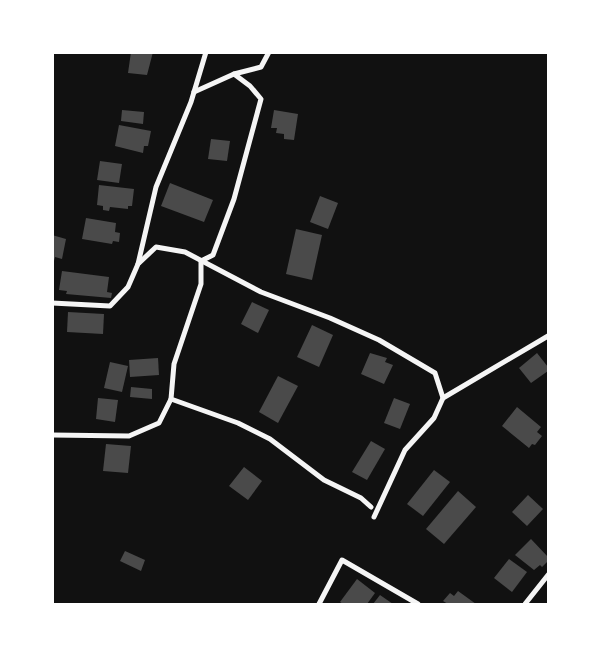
<svg xmlns="http://www.w3.org/2000/svg" width="601" height="657" font-family="'Libre Baskerville',serif">
  <style>
    .building { fill: #4a4a4a }
    .lines { fill: none; stroke-linecap: round; stroke-linejoin: round }
    .minor { stroke: #f5f5f5; stroke-width: 5 }
  </style>
  <rect width="100%" height="100%" fill="#111"/>
  <g class="building">
    <path d="M131 52H153L147 75 128 73Z"/>
    <path d="M122 110 144 112 143 124 121 121Z"/>
    <path d="M274 110 298 114 294 140 284 139V134L276 133 277 128H271Z"/>
    <path d="M119 125 151 131 148 146H144L143 153 115 146Z"/>
    <path d="M211 139 230 141 227 161 208 159Z"/>
    <path d="M100 161 122 164 119 183 97 180Z"/>
    <path d="M170 183 213 200 204 222 161 206Z"/>
    <path d="M99 185 134 189 132 206H128V209L110 207 109 211 103 210V206L97 205Z"/>
    <path d="M320 196 338 203 328 229 310 222Z"/>
    <path d="M86 218 116 223 115 232 120 233 119 242 113 241 112 244 82 239Z"/>
    <path d="M296 229 322 235 312 280 286 274Z"/>
    <path d="M52 235 66 239 62 259 55 257 54 261Z"/>
    <path d="M62 271 109 277 107 292 112 293 111 298 66 294 67 291 59 290Z"/>
    <path d="M252 302 269 310 258 333 241 324Z"/>
    <path d="M68 312 104 314 103 334 67 332Z"/>
    <path d="M312 325 333 335 319 367 297 357Z"/>
    <path d="M370 353 387 358 385 362 393 365 384 384 361 374Z"/>
    <path d="M537 353 548 367V371L531 383 519 368Z"/>
    <path d="M158 358 159 375 130 377 129 360Z"/>
    <path d="M110 362 128 366 122 392 104 388Z"/>
    <path d="M278 376 298 386 278 423 259 412Z"/>
    <path d="M131 387 152 389V399L130 397Z"/>
    <path d="M98 398 118 400 115 422 96 419Z"/>
    <path d="M394 398 410 404 400 429 384 423Z"/>
    <path d="M517 407 541 427 537 432 542 436 535 445 532 444 529 448 502 426Z"/>
    <path d="M371 441 385 449 367 480 352 472Z"/>
    <path d="M106 444 131 446 128 473 103 471Z"/>
    <path d="M244 467 262 481 248 500 229 486Z"/>
    <path d="M434 470 450 482 423 516 407 504Z"/>
    <path d="M458 491 476 507 444 544 426 529Z"/>
    <path d="M528 495 543 509 527 526 512 512Z"/>
    <path d="M531 539 548 557V561L542 567 540 565 534 570 515 555Z"/>
    <path d="M125 551 145 560 141 571 120 561Z"/>
    <path d="M509 559 527 572 512 592 494 578Z"/>
    <path d="M357 579 375 593 367 604H343L340 602Z"/>
    <path d="M458 591 476 604H448L443 601 450 593 454 596Z"/>
    <path d="M380 595 393 604H373Z"/>
  </g>
  <g class="lines">
    <g class="minor">
      <path d="M269 52 261 67 234 74 250 86 261 99 234 199 213 255 201 261V284L174 364 171 399 238 423 270 439 324 480 361 498 371 507"/>
      <path d="M194 92 234 74"/>
      <path d="M138 264 156 187 191 102 206 52"/>
      <path d="M52 303 110 306 128 287 138 264 156 247 185 252 261 292 330 318 379 340 435 373 443 398 434 418 405 450 374 517"/>
      <path d="M443 398 548 336"/>
      <path d="M52 435 129 436 159 423 171 399"/>
      <path d="M319 604 342 560 418 604"/>
      <path d="M525 604 548 575"/>
    </g>
  </g>
  <rect width="601" height="657" fill="none" stroke="#ffffff" stroke-width="108"/>
</svg>
